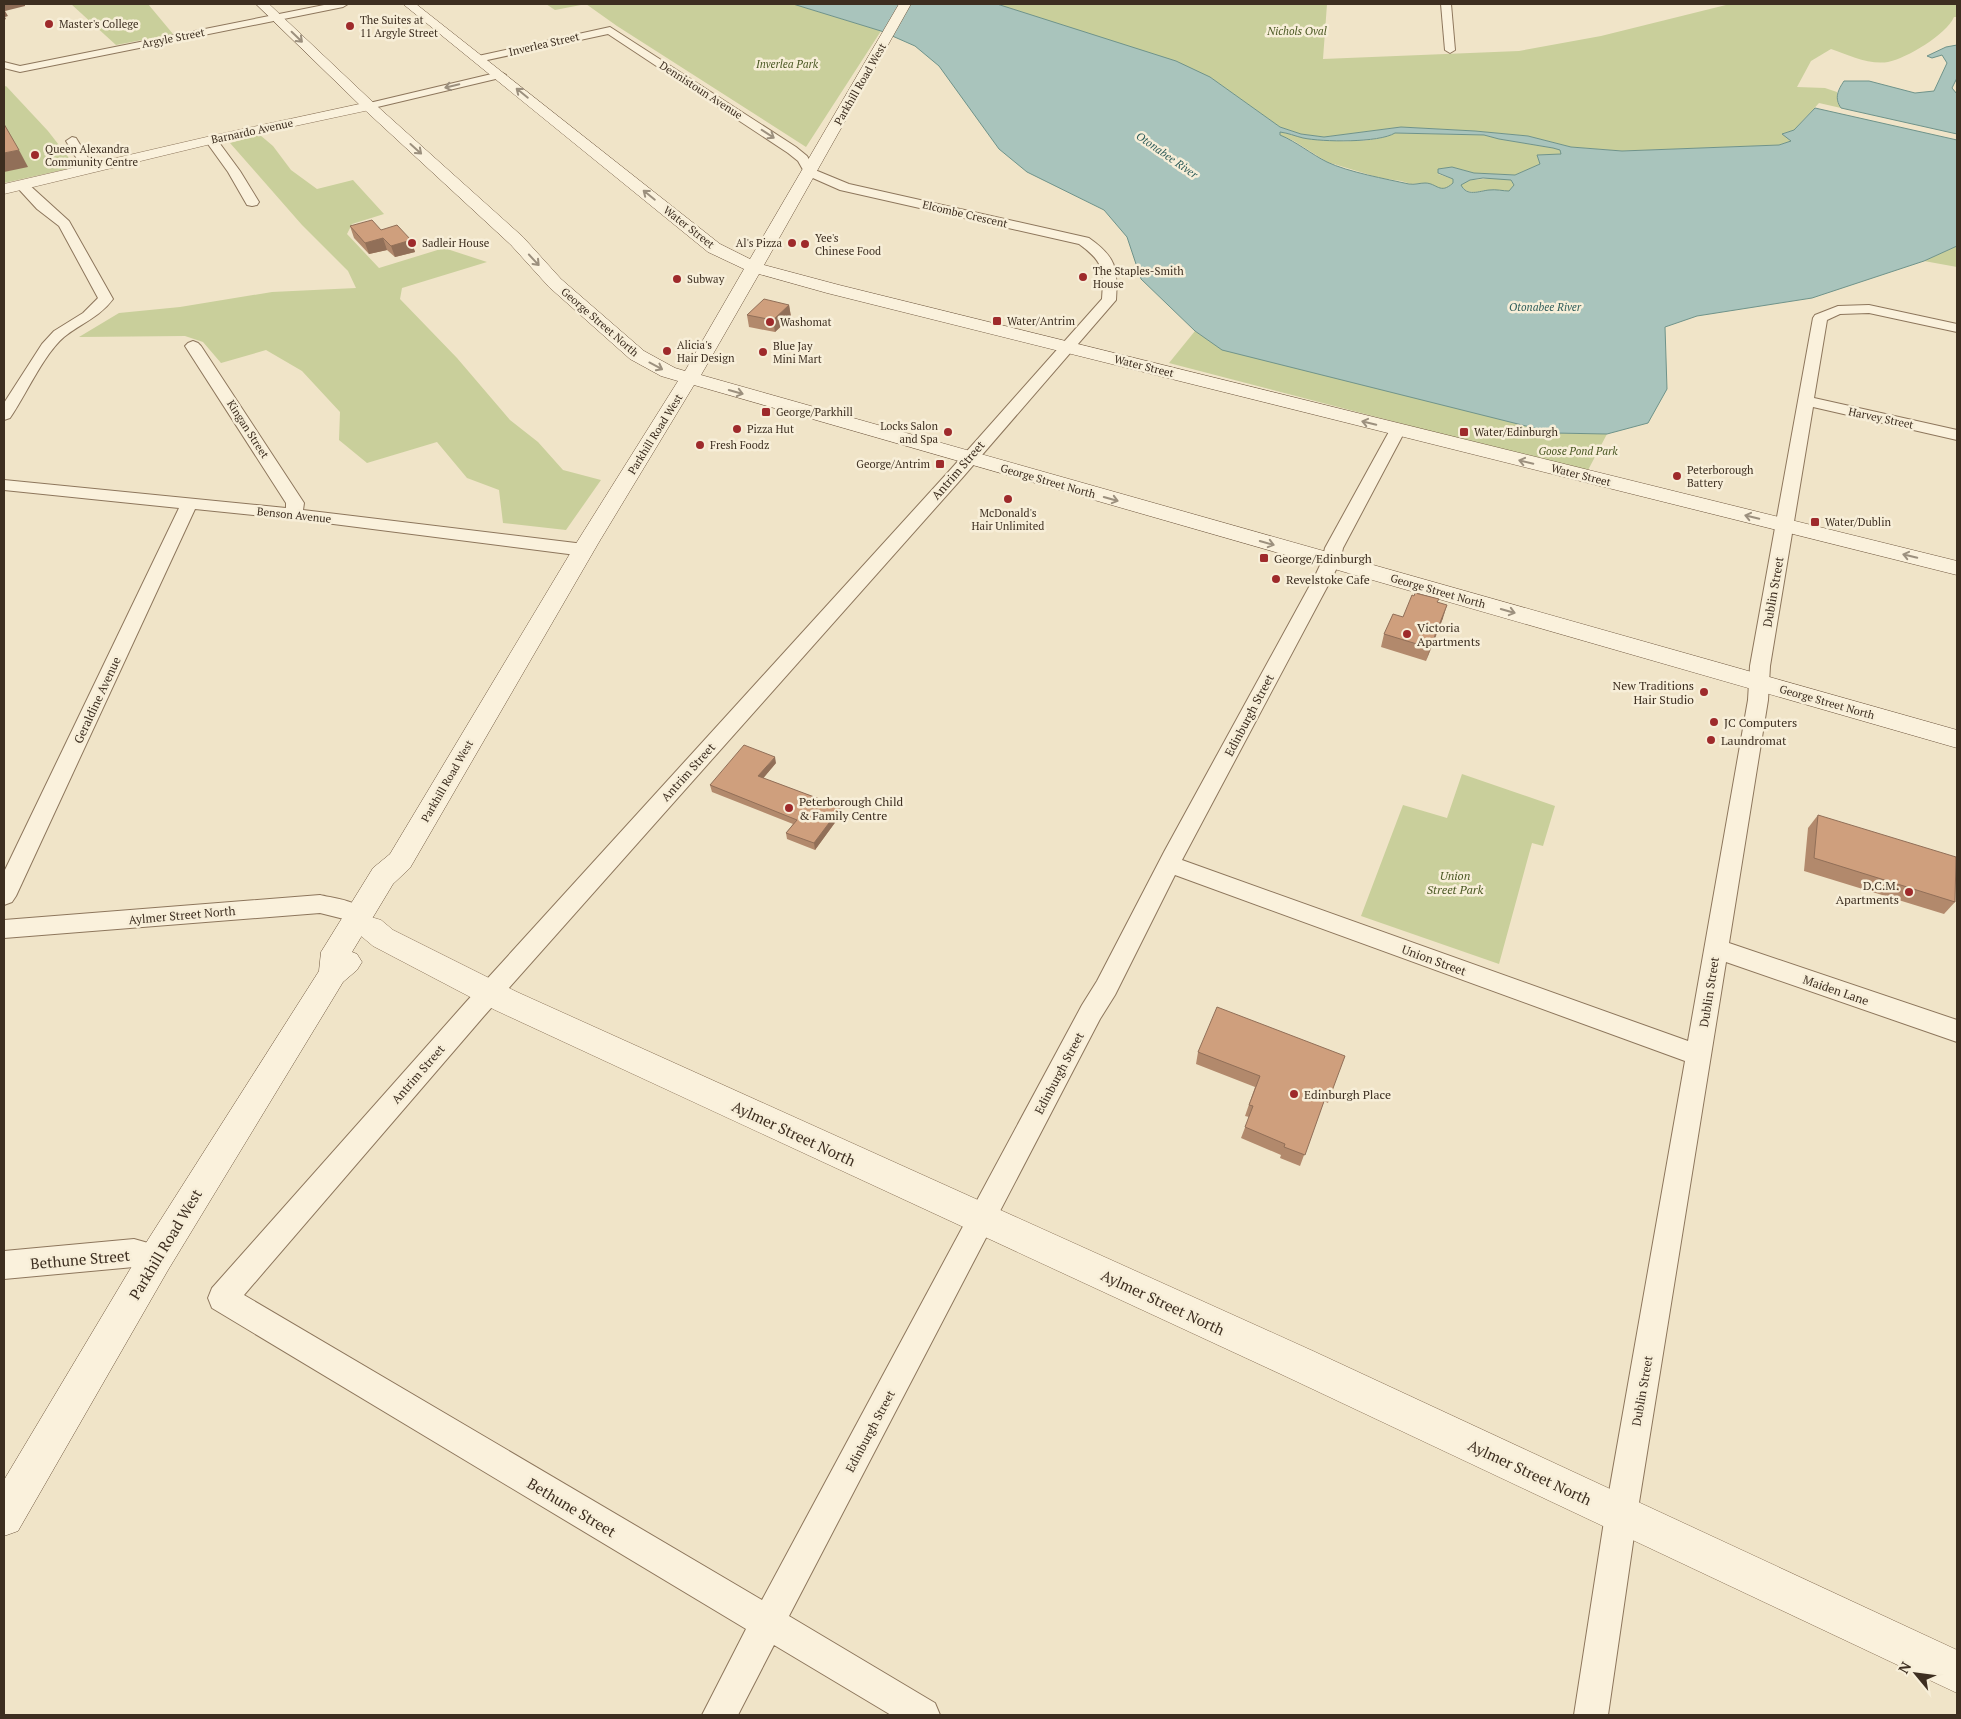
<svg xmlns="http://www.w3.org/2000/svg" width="1961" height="1719" font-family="'PT Serif',serif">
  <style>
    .green { fill: #c9cf9b }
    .water { fill: #a9c4bc; stroke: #6f938a; fill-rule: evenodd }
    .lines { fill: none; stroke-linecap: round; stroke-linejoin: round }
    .minor-casing { stroke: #8d765c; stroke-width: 2 }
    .tertiary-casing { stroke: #8d765c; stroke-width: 1 }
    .secondary-casing { stroke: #6f573f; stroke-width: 1 }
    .minor { fill: #faf1dc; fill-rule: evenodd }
    .tertiary { fill: #faf1dc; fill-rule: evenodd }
    .secondary { fill: #faf1dc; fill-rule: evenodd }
    .wall { fill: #b2896c }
    .shaded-wall { fill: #916f58 }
    .building { fill: #cf9f7d; stroke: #916f58 }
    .oneway { stroke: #9c907e }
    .poi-dot { fill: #9e2a2b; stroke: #f7eed8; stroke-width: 2 }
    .labels { text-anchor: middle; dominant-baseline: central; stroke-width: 5; stroke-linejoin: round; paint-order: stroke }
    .far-poi-label { font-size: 11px; fill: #3d2e20; stroke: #f7eed8; text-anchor: start }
    .far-park-label { font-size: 11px; font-style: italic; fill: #4d5a26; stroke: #f7eed8 }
    .far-street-label { font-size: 11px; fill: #3d2e20; stroke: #f7eed8 }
    .far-water-label { font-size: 11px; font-style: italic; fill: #2f5d5a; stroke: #f7eed8 }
    .street-label { font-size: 12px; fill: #3d2e20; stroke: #f7eed8 }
    .poi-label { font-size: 12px; fill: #3d2e20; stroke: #f7eed8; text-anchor: start }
    .park-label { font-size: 12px; font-style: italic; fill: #4d5a26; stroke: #f7eed8 }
    .near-street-label { font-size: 15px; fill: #3d2e20; stroke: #f7eed8 }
  </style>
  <rect width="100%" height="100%" fill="#f0e4c8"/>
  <g class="green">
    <path d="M71 4H148L173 34 116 45Z"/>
    <path d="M546 4H793L881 31 806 147 617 26 586 4 555 10Z"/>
    <path d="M997 4H1327L1323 59 1519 51 1601 36 1730 4H1957V17H1954C1946 35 1907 58 1888 62 1869 65 1848 55 1831 49L1811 61 1797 87 1825 88 1837 92 1838 103 1841 108 1819 103 1794 130 1782 134 1792 141 1779 145 1622 151 1571 147 1528 136 1475 131 1401 127 1324 137 1301 134 1280 127 1210 77Z"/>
    <path d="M6 86 48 131 76 167 4 183V87Z"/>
    <path d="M1280 132C1288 133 1295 136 1303 138 1323 142 1378 144 1395 133L1484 135 1499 139 1553 148 1560 150 1561 154 1537 155 1540 164 1515 175 1474 173 1452 167 1439 169 1438 174 1453 179V183L1448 187 1440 189 1427 183 1411 184 1401 181 1380 178 1327 162 1294 141 1280 135Z"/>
    <path d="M260 135 273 146 291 170 317 189 353 180 384 214 352 224 347 234 379 268 444 248 487 262 402 288 400 299 457 358 510 420 538 442 563 470 601 480 566 530 503 523 499 490 467 478 437 442 367 463 339 440 340 412 302 371 266 350 221 363 203 342 185 336 79 337 119 313 180 307 272 292 356 288 348 271 302 225 230 143Z"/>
    <path d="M1497 178 1511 180 1514 185 1509 191C1503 191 1496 189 1489 190 1478 191 1467 196 1460 184L1470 180Z"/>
    <path d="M1957 246V267L1924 261Z"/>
    <path d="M1195 331 1223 350 1554 433 1607 434 1587 472 1169 363Z"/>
    <path d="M1462 774 1555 806 1543 846 1532 843 1499 964 1361 916 1403 805 1447 818Z"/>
  </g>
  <g class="water">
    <path d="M793 4H997L1176 61 1210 77 1280 127 1301 134 1324 137 1401 127 1475 131 1528 136 1571 147 1622 151 1779 145 1791 141 1782 134 1794 130 1815 108 1957 140V246L1924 261 1812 298 1697 316 1665 327 1667 389 1648 423 1607 434 1554 433 1222 350 1195 331 1141 279 1127 237 1104 210 1027 172 999 149 939 66 915 46 881 31ZM1280 132C1288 133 1295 136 1303 138 1322 142 1379 143 1395 133L1484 135 1499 139 1553 148 1560 150 1561 154 1537 155 1540 164 1515 175 1474 173 1452 167 1438 169V173L1453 179V183C1440 195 1437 183 1425 183 1420 183 1414 185 1409 184 1386 179 1348 172 1327 162 1311 154 1297 142 1280 135ZM1483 178 1511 180 1514 185 1509 191C1503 191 1496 189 1489 190 1479 191 1467 197 1461 185L1470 180Z"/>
    <path d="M1957 45V78L1952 88 1957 94V134L1841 108C1834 98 1838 90 1844 81H1869L1915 93 1934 91 1947 63 1942 55 1932 58 1927 56 1946 47Z"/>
  </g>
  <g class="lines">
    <g class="minor-casing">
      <g id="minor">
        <path d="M329 4H348L343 7 20 72 4 68V62L20 66Z"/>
        <path d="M1441 4H1451L1455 50 1450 53 1445 50Z"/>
        <path d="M610 27 796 147 807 156 815 170 849 184 1089 238C1116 257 1118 268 1116 300L963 477 484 1016 244 1295 762 1600 1082 1005 1097 981 1164 852 1315 576 1322 561 1325 548 1391 428H1403L1405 431 1343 548 1340 561 1333 576 1182 860 1688 1041 1748 700 1750 666 1813 318 1815 315 1838 306 1869 305 1957 324V332L1869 313 1840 314 1827 320 1814 398 1957 430V440L1813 407 1770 666 1768 700 1729 943 1957 1020V1042L1726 962 1637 1515 1608 1715H1574L1605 1515 1685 1061 1175 875 1115 995 1100 1019 789 1616 935 1703 940 1715H891L774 1645 738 1715H702L746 1629 212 1308 208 1298 212 1288 466 1002 951 469 1102 299C1104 270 1104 262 1079 244L840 190 806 175 798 161 788 153 608 34 478 62 473 59 478 56Z"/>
        <path d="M500 72 506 75 504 77 369 109 363 106 365 104Z"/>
        <path d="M211 136 215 137 240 171 259 202 257 205 252 206 247 205 228 172 205 140Z"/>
        <path d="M72 137 76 138 95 169 93 172H85L83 169 66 141Z"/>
        <path d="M21 181 26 182 69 221 113 299C100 317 80 324 64 337 43 355 26 395 10 418L4 420V403L42 344 54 331 83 313 98 298 59 226 37 209 15 185Z"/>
        <path d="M193 341 198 343 201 346 304 503 303 510 584 544 590 546 593 550 590 554 584 556 294 519 195 509 16 896 12 902 4 905V872L179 508 4 490V480L286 508V503L185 346 188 343Z"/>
        <path d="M320 895C337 899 360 900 369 917L365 924 357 926 344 919 320 913 4 938V920Z"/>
        <path d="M134 1239 166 1248 170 1258 166 1268 156 1272 134 1267 4 1279V1251Z"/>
      </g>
    </g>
    <g class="tertiary-casing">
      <g id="tertiary">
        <path d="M369 102 374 103 376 106 374 109 211 144 4 194V184L211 136Z"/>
        <path d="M371 917 381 920 393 930 517 992 1313 1351 1957 1650V1693L1287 1377 495 1010 373 946 361 936 357 928 361 920Z"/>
      </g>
    </g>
    <g class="secondary-casing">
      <path id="secondary" d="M256 4H269L377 106 523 237 561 279 644 351 675 368 685 371 744 269 708 252 403 4H416L720 244 750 259 899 4H911L764 265 839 285 1957 561V575L827 293 759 274 701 375 1957 730V748L694 385 599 542 410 868 393 884 352 952 357 954 362 962 357 970 343 982 168 1270 18 1531 4 1536V1480L144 1246 319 971 321 952 326 944 373 868 390 854 577 542 678 381 661 376 630 359 549 287 511 245 367 112Z"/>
    </g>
    <use href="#minor" class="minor"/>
    <use href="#tertiary" class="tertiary"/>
    <use href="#secondary" class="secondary"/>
  </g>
  <g class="wall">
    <path d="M350 226 381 230 411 240 415 252 395 257 387 250 369 254 354 238Z"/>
    <path d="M789 305 791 317 775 332 749 327 747 315Z"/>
    <path d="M1437 602 1443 618 1426 661 1381 647 1384 634Z"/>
    <path d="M776 763 763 778 841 807 842 813 815 850 787 839 786 833 793 824 712 792 710 785Z"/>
    <path d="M1818 815 1955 902 1944 914 1804 871 1808 828Z"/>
    <path d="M1198 1052 1332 1091 1328 1103 1324 1101 1300 1166 1280 1158 1281 1155 1241 1138 1249 1117 1245 1116 1255 1087 1196 1064Z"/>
  </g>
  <g class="shaded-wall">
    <path d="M4 4H25V6L5 11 8 16 5 17 6 19 4 20Z"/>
    <path d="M19 150 28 167 4 172V153Z"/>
    <path d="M383 238 387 250 369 254 365 243Z"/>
    <path d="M411 240 415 252 395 257 391 246Z"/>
    <path d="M789 305 791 317 775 332 773 320Z"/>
    <path d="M1447 605 1443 618 1426 661 1430 648Z"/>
    <path d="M775 757 776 763 760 782 758 776Z"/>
    <path d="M841 807 842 813 815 850 814 843Z"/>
  </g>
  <g class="building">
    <path d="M4 124 19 150 4 153Z"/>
    <path d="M372 220 381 230 397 225 411 240 391 246 383 238 365 243 350 226Z"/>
    <path d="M764 299 789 305 773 320 747 315Z"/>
    <path d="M1415 593 1439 599 1437 602 1447 605 1430 648 1384 634 1393 614 1403 617 1412 595 1414 596Z"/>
    <path d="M744 745 775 757 758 776 841 807 814 843 786 833 797 820 710 785Z"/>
    <path d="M1818 815 1956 857 1955 902 1814 858Z"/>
    <path d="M1217 1007 1345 1056 1332 1091 1328 1090 1305 1155 1284 1147 1285 1144 1245 1127 1253 1106 1249 1105 1260 1076 1198 1052Z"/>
  </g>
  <defs><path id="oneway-shaft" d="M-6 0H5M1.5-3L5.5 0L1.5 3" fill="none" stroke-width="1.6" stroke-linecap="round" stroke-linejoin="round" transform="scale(1.25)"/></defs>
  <g class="oneway">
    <use href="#oneway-shaft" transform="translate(297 37) rotate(44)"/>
    <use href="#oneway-shaft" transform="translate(452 86) rotate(167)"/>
    <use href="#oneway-shaft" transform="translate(522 93) rotate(-141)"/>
    <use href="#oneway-shaft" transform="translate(768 134) rotate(33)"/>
    <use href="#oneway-shaft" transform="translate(416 149) rotate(42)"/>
    <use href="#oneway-shaft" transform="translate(649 195) rotate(-141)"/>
    <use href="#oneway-shaft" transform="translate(534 260) rotate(47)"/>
    <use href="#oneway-shaft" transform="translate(656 366) rotate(28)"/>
    <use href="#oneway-shaft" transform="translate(736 392) rotate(16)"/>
    <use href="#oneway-shaft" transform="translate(1369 423) rotate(-166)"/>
    <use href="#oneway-shaft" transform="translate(1526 462) rotate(-166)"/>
    <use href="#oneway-shaft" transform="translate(1111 499) rotate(16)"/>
    <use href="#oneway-shaft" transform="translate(1752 517) rotate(-166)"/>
    <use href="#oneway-shaft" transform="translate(1267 543) rotate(16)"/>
    <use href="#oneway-shaft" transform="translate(1910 556) rotate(-166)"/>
    <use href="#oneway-shaft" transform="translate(1508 611) rotate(16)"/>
  </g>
  <g class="poi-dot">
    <circle cx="49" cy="24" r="5"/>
    <circle cx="350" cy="26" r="5"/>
    <circle cx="35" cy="155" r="5"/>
    <circle cx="412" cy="243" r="5"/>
    <circle cx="792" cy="243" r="5"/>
    <circle cx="805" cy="244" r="5"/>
    <circle cx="1083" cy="277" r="5"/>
    <circle cx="677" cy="279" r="5"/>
    <rect x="992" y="316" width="10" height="10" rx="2.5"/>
    <circle cx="770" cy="322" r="5"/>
    <circle cx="667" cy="351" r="5"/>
    <circle cx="763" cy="352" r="5"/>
    <rect x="761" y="407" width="10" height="10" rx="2.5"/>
    <circle cx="737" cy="429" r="5"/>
    <circle cx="948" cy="432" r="5"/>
    <rect x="1459" y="427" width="10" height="10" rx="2.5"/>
    <circle cx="700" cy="445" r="5"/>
    <rect x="935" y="459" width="10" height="10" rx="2.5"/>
    <circle cx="1677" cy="476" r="5"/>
    <circle cx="1008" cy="499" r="5"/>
    <rect x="1810" y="517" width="10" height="10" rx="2.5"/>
    <rect x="1259" y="553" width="10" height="10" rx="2.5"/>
    <circle cx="1276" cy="579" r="5"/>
    <circle cx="1407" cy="634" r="5"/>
    <circle cx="1704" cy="692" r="5"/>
    <circle cx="1714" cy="722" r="5"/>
    <circle cx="1711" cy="740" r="5"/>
    <circle cx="789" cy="808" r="5"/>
    <circle cx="1909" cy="892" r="5"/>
    <circle cx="1294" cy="1094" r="5"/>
  </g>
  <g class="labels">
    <g class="far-poi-label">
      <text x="360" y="20">The Suites at<tspan x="360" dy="13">11 Argyle Street</tspan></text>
      <text x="59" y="24">Master's College</text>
      <text x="45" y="149">Queen Alexandra<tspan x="45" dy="13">Community Centre</tspan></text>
      <text x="815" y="238">Yee's<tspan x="815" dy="13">Chinese Food</tspan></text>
      <text x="422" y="243">Sadleir House</text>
      <text x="782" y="243" text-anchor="end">Al's Pizza</text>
      <text x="1093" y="271">The Staples-Smith<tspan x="1093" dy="13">House</tspan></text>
      <text x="687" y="279">Subway</text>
      <text x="1007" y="321">Water/Antrim</text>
      <text x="780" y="322">Washomat</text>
      <text x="677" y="345">Alicia's<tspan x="677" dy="13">Hair Design</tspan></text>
      <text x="773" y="346">Blue Jay<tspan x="773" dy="13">Mini Mart</tspan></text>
      <text x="776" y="412">George/Parkhill</text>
      <text x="938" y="426" text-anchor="end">Locks Salon<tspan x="938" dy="13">and Spa</tspan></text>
      <text x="747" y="429">Pizza Hut</text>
      <text x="1474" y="432">Water/Edinburgh</text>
      <text x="710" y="445">Fresh Foodz</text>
      <text x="930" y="464" text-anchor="end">George/Antrim</text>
      <text x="1687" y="470">Peterborough<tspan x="1687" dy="13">Battery</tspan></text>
      <text x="1008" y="513" text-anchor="middle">McDonald's<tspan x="1008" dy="13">Hair Unlimited</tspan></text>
      <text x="1825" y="522">Water/Dublin</text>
    </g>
    <g class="far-park-label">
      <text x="1297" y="31">Nichols Oval</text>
      <text x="787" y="64">Inverlea Park</text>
      <text x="1578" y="451">Goose Pond Park</text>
    </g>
    <g class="far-street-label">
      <text transform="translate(173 38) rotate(-11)">Argyle Street</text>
      <text transform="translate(544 44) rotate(-13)">Inverlea Street</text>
      <text transform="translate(860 84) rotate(-60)">Parkhill Road West</text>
      <text transform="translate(701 90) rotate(33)">Dennistoun Avenue</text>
      <text transform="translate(252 131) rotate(-12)">Barnardo Avenue</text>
      <text transform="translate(965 214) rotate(13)">Elcombe Crescent</text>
      <text transform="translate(689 227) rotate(38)">Water Street</text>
      <text transform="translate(600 322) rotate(41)">George Street North</text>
      <text transform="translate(1144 366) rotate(14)">Water Street</text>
      <text transform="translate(1881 418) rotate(12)">Harvey Street</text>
      <text transform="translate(248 429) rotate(57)">Kingan Street</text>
      <text transform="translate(655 434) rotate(-58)">Parkhill Road West</text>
      <text transform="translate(1581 475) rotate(14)">Water Street</text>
      <text transform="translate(1048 481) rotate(16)">George Street North</text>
      <text transform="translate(294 515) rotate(6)">Benson Avenue</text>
      <text transform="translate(1438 591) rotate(16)">George Street North</text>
      <text transform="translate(1827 702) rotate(16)">George Street North</text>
      <text transform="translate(447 781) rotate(-60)">Parkhill Road West</text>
    </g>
    <g class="far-water-label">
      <text transform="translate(1167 155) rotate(35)">Otonabee River</text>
      <text x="1545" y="307">Otonabee River</text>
    </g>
    <g class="street-label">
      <text transform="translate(958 470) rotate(-49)">Antrim Street</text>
      <text transform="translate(1773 592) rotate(-80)">Dublin Street</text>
      <text transform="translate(97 700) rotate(-65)">Geraldine Avenue</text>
      <text transform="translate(1249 715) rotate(-62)">Edinburgh Street</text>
      <text transform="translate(688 772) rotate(-48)">Antrim Street</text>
      <text transform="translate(182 915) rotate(-5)">Aylmer Street North</text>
      <text transform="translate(1434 960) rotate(20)">Union Street</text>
      <text transform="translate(1836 990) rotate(19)">Maiden Lane</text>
      <text transform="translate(1709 992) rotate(-81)">Dublin Street</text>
      <text transform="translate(1059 1073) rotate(-62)">Edinburgh Street</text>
      <text transform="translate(418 1074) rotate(-49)">Antrim Street</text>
      <text transform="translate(1642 1391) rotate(-80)">Dublin Street</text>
      <text transform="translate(870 1431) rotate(-62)">Edinburgh Street</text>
    </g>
    <g class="poi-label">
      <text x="1274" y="558">George/Edinburgh</text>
      <text x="1286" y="579">Revelstoke Cafe</text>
      <text x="1417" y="627">Victoria<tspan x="1417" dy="14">Apartments</tspan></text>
      <text x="1694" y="685" text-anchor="end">New Traditions<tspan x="1694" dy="14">Hair Studio</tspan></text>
      <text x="1724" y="722">JC Computers</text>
      <text x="1721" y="740">Laundromat</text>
      <text x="799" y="801">Peterborough Child<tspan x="799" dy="14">&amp; Family Centre</tspan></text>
      <text x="1899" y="885" text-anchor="end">D.C.M.<tspan x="1899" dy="14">Apartments</tspan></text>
      <text x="1304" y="1094">Edinburgh Place</text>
    </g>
    <g class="park-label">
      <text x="1455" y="875">Union<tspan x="1455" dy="14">Street Park</tspan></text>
    </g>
    <g class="near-street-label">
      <text transform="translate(794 1133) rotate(25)">Aylmer Street North</text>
      <text transform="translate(165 1244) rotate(-59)">Parkhill Road West</text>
      <text transform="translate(80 1259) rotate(-5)">Bethune Street</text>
      <text transform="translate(1163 1302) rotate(25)">Aylmer Street North</text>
      <text transform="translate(1530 1472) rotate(25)">Aylmer Street North</text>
      <text transform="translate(572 1507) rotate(31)">Bethune Street</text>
    </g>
  </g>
  <rect width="1961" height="1719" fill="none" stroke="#3d2e20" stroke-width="10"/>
  <g transform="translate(1916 1674) rotate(299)" stroke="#f7eed8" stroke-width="4" paint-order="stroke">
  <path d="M0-4L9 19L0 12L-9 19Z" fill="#3d2e20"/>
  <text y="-8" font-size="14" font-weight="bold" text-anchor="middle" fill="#3d2e20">N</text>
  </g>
</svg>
